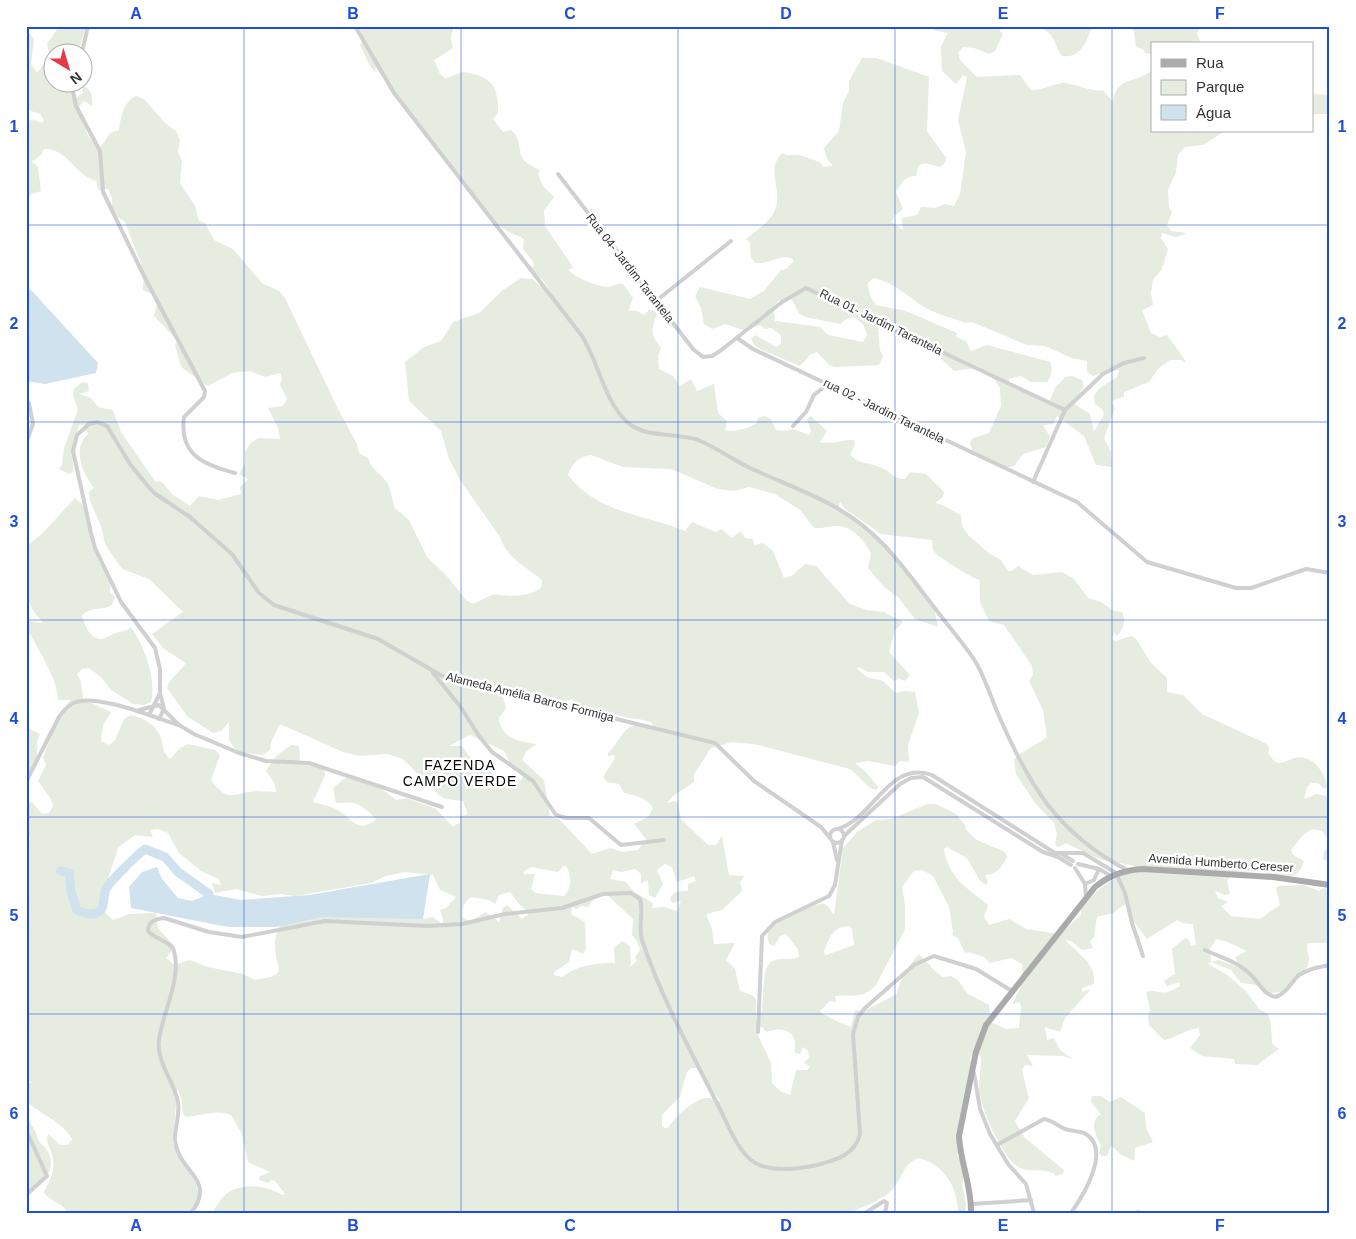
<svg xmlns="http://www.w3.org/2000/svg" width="1356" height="1239" font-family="Helvetica,sans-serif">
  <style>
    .green { fill: #e6ecdf; fill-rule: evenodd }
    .water { fill: #cfe2ee }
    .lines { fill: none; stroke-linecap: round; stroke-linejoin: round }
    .river { stroke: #cfe2ee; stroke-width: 9 }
    .minor { stroke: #d0d0d0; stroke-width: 4 }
    .primary { stroke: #ababab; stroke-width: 6 }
    .grid { fill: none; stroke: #1d4ed8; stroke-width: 1; stroke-opacity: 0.55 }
    .labels { text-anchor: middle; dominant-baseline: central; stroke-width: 5; stroke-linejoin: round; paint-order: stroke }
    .street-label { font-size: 12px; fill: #333; stroke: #fff }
    .neighbourhood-label { font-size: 14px; letter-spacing: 1px; fill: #000; stroke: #fff }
    .neatline { fill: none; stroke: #1d4ed8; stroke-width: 2 }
    .grid-label { font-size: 16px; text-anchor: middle; font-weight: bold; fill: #1d4ed8 }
  </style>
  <rect width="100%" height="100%" fill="#fff"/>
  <g class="green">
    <path d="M59 26H86L78 52H52V82L73 83 71 91 77 97 83 93 82 86C92 88 93 97 92 106L84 101 79 106 88 136 100 148 110 133 119 130C121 117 123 102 136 96L144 99 165 123 176 131 180 140 178 152 182 161 180 183 195 206 199 221 205 223 214 240 233 249 262 283 279 291 285 298 337 407 357 444 359 453 368 458C371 469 379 472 386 481 392 489 391 499 395 508L409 520 427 557 446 575 466 600 473 604 494 594C508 597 529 597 541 588L542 580C526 566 507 559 500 537L460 480 449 459 441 431 409 401 405 362 424 347 441 341 453 322 479 313 503 290 521 278 532 279 554 297 542 279 532 272 528 265 533 267 534 263 523 249 524 239C518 235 511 234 506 230 484 218 475 191 456 175L377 69 375 68 376 73 370 66 360 45 364 40 359 26H454L451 38 453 48 434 60 440 74 445 78C452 78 458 72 464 72 490 76 499 85 498 113L493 119 503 132 511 130C528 145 508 157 540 170L538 174 543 186 554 197 544 210 545 226 573 267 568 270C578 279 595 286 608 287 612 287 617 283 623 284L633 298 629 309 630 311H637L644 315 649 310 655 311 657 315C651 328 650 336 661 347L658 356 659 369 673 376 680 386 691 379 697 391 714 384 718 413 727 421 725 430C734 433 747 428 756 424L758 418 765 416 771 419 776 430 785 431 793 429 809 435 811 432 807 419 811 416 827 431 820 442C831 445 842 439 854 440L855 444 850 455C862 465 867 462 880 467 890 471 894 479 905 479L910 472 926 474 944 492 943 497 935 503C946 505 951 511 961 515L962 526 969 536 990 554 1001 560 1008 571H1012L1018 566 1033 575 1062 572 1074 579 1088 598 1101 602 1114 611 1122 612C1126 621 1124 628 1117 636L1114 632 1112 639 1116 641 1131 636 1136 639 1151 663 1167 678V692L1183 695 1202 714 1267 744 1269 748 1268 753 1275 762C1283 764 1286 761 1294 758 1311 753 1326 772 1327 787L1324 789 1318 783H1311L1307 787 1304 799 1317 794 1330 797V862L1323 860C1323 844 1336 849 1322 831L1312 829 1303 835 1291 850 1293 855 1304 861C1299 881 1283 878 1266 875L1263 869 1236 873 1227 880 1230 894 1225 895 1215 891 1218 898 1228 902 1221 906 1231 916 1260 919 1280 905 1276 888 1278 886 1304 885 1319 891 1324 888 1330 890V943H1308C1305 949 1309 953 1309 959 1309 973 1291 984 1281 992L1269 993 1258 985 1241 983 1231 970 1211 962 1219 960 1240 968 1235 957 1247 951C1237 946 1227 941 1216 939L1210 949 1211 962 1208 964 1226 974 1246 991 1259 1009 1268 1014 1271 1024 1272 1044 1279 1049 1257 1065 1235 1064 1234 1059 1202 1056 1190 1048 1200 1035 1199 1028C1186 1029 1176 1038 1164 1040L1149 1025 1148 1017 1150 1009 1146 992C1158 988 1161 999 1180 986L1179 982 1167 986 1164 981 1175 974 1172 949 1185 938 1189 940 1191 946 1196 945 1193 924 1183 923 1177 920 1147 939 1129 915 1128 902 1113 913 1097 917 1094 937 1090 942 1093 948 1082 950 1071 941 1065 940C1077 953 1097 964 1094 984L1082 988V992L1091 989 1065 1018 1060 1032 1045 1027 1047 1040 1054 1038 1060 1050 1073 1059 1062 1056 1027 1055 1033 1066 1025 1065 1022 1070 1029 1098 1015 1121 1024 1137 1064 1170 1063 1174 1056 1176C1050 1168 1033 1172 1023 1169 1004 1164 981 1109 979 1090 979 1080 981 1069 981 1059L979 1054 975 1053 970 1058 972 1063 960 1152 957 1155 965 1170 962 1184 966 1204 965 1213H958C958 1187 944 1165 919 1158 902 1163 902 1182 889 1193 876 1203 863 1206 850 1213H212C216 1207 219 1202 223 1197 239 1181 265 1185 282 1195L285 1194 275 1181 271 1180 268 1183 259 1180 260 1176 270 1172 248 1162 242 1134 231 1115C218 1109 200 1116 185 1117 180 1108 184 1098 177 1089L173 1144 196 1184 199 1195 192 1213H65L66 1210C60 1202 49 1201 44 1192 52 1177 57 1167 50 1149 48 1143 46 1142 48 1134L60 1145H68L72 1139C62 1121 41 1115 26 1101V1086L31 1082 26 1078V848L30 839 26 829V804L32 802 42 814 49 813 53 806 51 799 38 781 46 765 43 757 57 722 70 700H58C58 678 36 647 26 626V620L39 623 43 622C21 602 26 578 26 550L28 545 42 534 75 498 82 504 87 516 92 543 111 582 110 592 115 597 112 605C99 612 95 605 82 615 84 624 90 639 101 639 106 639 111 634 116 633 122 631 125 632 131 627 144 645 157 680 151 702L144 705 133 704 111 690 102 678 89 668 82 669 77 674 81 682 83 699 111 712 103 725 101 741 109 745 115 740 124 719 131 715C143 718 156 724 161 738 164 747 162 752 170 759L180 748 188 744 215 750 220 755 211 780C229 804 233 793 256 791 263 791 269 792 276 792L275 784 266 771 276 756 291 745 299 746 300 761 324 766 325 775 313 802C321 804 329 806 336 809 351 816 357 836 376 819 361 804 358 801 336 803L333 788C337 785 341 780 346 778 359 772 387 792 396 800L407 798 436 809 453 827 460 822V816L466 815 467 812 463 801 446 799 439 795 403 759 387 754 360 756 343 752 280 724 271 742 270 750 263 755 237 752 229 740V722L221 731 213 733 187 716 167 688C170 677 180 672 186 663L164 649 152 634 183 612 149 579 122 569 105 544 101 526 90 501 89 492 94 488C82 473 72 448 88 434L84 425H79L73 444V472L69 474 59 469 62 465 64 448 78 410 73 395 74 389 82 382 88 383 89 391 79 394 91 398 98 407 113 410 121 432 155 481 162 482 172 494 190 506 199 496 218 500 241 494 240 487 248 479 239 474 245 464V452L250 444 258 438 280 439 278 428 268 408 283 406 287 399 280 385 282 378 280 373 265 377 250 371 232 373 208 386 181 367 175 345 178 341 154 316 157 304 152 294 143 290 144 276 141 264 125 222 118 217 112 206V198L108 189 98 190 96 181C73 173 67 148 44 149L41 155 32 162 38 167 41 191 26 196V116L30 121 32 119 42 123 44 120 40 114 31 111 26 106V29L34 39 31 64 37 73 50 56 47 44ZM591 455 623 467 671 469 718 489 734 491 749 487 775 494 800 510 814 528C823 529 829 526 838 526 854 527 864 541 871 553L868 568 884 587 898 597 915 619 938 627 934 608 879 538 838 510 840 502 845 509 881 534 932 540C933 544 931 549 936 554 941 558 976 581 980 580V602L989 621 1004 625 1032 666 1033 675 1029 681 1043 710 1047 737C1035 746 1024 750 1014 759L1016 774 1035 803 1054 823 1057 834 1055 845 1059 847 1066 843 1099 859 1140 867C1113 878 1098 886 1081 910V915L1059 934 1026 929 1009 919 989 925 984 917 988 905C967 888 948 877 944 849L947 847 967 858 980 881 986 885 988 882 985 875C998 874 1001 868 1007 857L1005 852 977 840 966 830 965 825 956 814 936 804H927L891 819 876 820 857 832 843 848 834 915C831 911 829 905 823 904 818 903 809 908 804 910 787 916 762 922 769 944L774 946 780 936 786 934 798 949 799 957C790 962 777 955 769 964 759 976 768 1014 756 1020V999L752 995 740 991 735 969 726 960 735 943 714 944 712 929 706 914 722 910 742 891 740 882 745 876 729 875 722 836 716 845H708L681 819 678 802 674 801 667 803 673 796 694 782V774L711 748 732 742 754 744 850 769C859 775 867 789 877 790L878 787 866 772 855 763 868 761 895 766 900 761 909 762 908 745 919 713 915 692 904 691 896 693 883 681 867 677 857 669 859 667 868 672H884L894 681 899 679 905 681 910 675 889 652 895 631 903 622 884 612 867 610 850 604 816 566 805 564 793 575 784 578 773 551 763 543 754 545 753 539 745 538 741 531 732 538 721 529 716 532 692 522 685 531C643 514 597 513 568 475 572 463 578 457 591 455ZM500 688C508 688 519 688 527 691 543 696 556 706 572 699L582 708C598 708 610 713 625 717 635 719 643 719 652 723L653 726C620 721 626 735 608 753V756L614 755 615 758 603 777 607 782 619 784 624 793C634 795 648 798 653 808L649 816 634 824 646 839 638 850 623 852 610 848 592 854 559 819 550 816 544 780 522 760 526 752 537 744C520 742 500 738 499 718L506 708ZM470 735 504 751 511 765 524 775 517 787 495 778 474 763 462 746H449ZM158 829 168 833 179 853 201 871 219 879 221 885 212 883 215 893 236 889 262 896 281 894 295 896 371 883 386 876 405 872 433 875 440 890 456 897 446 908 440 910 443 920 442 924 433 917 423 919 419 912 287 916C272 933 273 948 279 968L278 973 271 977 255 980 243 974 208 967 190 960 174 965 166 958 175 947 158 928 156 913 130 914 113 920 105 912 103 904 105 888 118 848 135 835 153 837 150 830ZM665 864 672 867 677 882 694 876 696 881 688 884V891C679 891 672 891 670 900L673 903 681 901 677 911 664 907 652 908 653 903 634 892 626 882 610 879 613 870 622 872 635 869 641 874V883L648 880 649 895 655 898 663 884 657 870ZM563 866H566C572 876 572 887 564 896L535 893 531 889 535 874H524L523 872 531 867 558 872ZM922 870 933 876 949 907 953 932 952 935 958 938 965 953 968 952 984 957 990 963 1011 958 1022 964 1023 982 1012 1004 1019 1002 1021 1005 1019 1028 1006 1029 991 1022 989 1005 968 994 958 980 951 976 943 977 936 972 919 954C909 965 899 980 897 994L864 1011 855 1010 851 1027 838 1022 821 1013 820 1011 830 1001 836 1002 835 996C852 995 864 999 876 985L905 929V904L902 887 914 871ZM510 892 520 905 530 913 522 919 507 905 503 908 499 922 486 912 470 921 463 918C461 910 464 902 471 897L489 900 495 904 499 895ZM605 893 633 919 632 935 637 941 640 949 635 958 637 961 629 968 631 964 630 946 622 941 614 948 615 963C596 963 577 965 562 977L554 975V972L569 962 572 949 583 954 586 949 585 922 571 914 572 907 577 909 582 906 588 907 597 895ZM849 926 852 929 854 945 826 955 824 952C829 938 832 927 849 926ZM758 1027H762L767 1032C777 1027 796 1029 795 1045 795 1048 794 1050 795 1053L800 1054 803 1047 808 1051 809 1057 804 1063 810 1067 807 1070H796L790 1095 780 1091 772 1083 771 1063 756 1031ZM691 1068H698L720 1101C717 1101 713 1098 709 1098 695 1097 675 1117 668 1128H665L662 1126V1115L680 1097 687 1072Z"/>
    <path d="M930 26H1008L999 30 1003 34 995 51 989 54 974 48 963 47 958 53 960 60 977 77 1020 75 1031 90C1042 91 1051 84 1063 83 1077 83 1087 92 1103 90L1113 102C1116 75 1137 84 1152 70V131H1228L1222 133 1203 145 1185 147 1178 155 1176 172 1168 190 1169 208 1172 212 1167 225 1171 231 1188 233 1176 237 1162 233 1161 238 1168 249 1162 269 1153 280 1151 293 1153 305 1142 310 1151 333 1160 337 1167 335 1185 360 1184 363 1182 360H1170L1158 369 1149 382 1124 392V397L1116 399 1112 402 1115 408 1104 438 1111 452 1112 467 1096 465 1084 436 1057 416 1053 424 1043 425 1050 437 1046 447 1023 454 1014 466 1005 468 972 451 970 442 973 438 989 433 1001 406 1000 388 994 379 975 368 954 371 929 347 918 345 915 335 894 327 878 329 880 350 883 357 879 365 835 367 829 365 817 352 810 355 800 366 762 350 755 346 751 339 755 335 776 347 781 344V335L771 328 765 329 760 325 743 330 725 324 712 329 704 324 701 308 695 296 700 287 750 299 764 291 781 270 786 269 793 262V259C782 253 768 265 755 263L751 257 750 242 746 239C757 230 772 221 776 207 782 189 765 167 783 153L786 155H799L820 162 823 167 833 166 827 159 824 148 839 131 843 103 849 91V81L862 58H877L929 77 927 131 946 158 945 163 940 167 925 163 919 165 916 176C904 176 902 183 896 192L903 209 894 216 892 222 903 230 902 218 917 215 921 207 935 208 945 204 954 206 960 194 966 152 958 120 967 77 963 75 956 84 942 71 941 46 948 33 936 31ZM873 278C893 281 909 298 926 308 938 315 953 318 966 323L972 322 1027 345 1045 346 1072 358 1087 361V372L1093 376 1107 371 1119 370 1117 377C1108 384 1090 389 1095 404L1102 409 1104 414 1094 432 1090 414 1073 403 1084 387 1082 380 1072 376 1065 377 1055 388 1049 403 1036 399 1009 383V379L1021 376 1031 382H1047C1052 376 1053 370 1050 362L987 345 971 351 966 341 956 337 957 333 906 311 876 305 871 298 867 284ZM785 299 792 300 799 313 805 317 840 324 848 318 854 317 863 324 867 335 863 342 828 335 820 327 775 321 773 307 778 301Z"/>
    <path d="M1038 26H1092C1087 41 1081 59 1062 56 1052 42 1058 36 1038 26Z"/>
    <path d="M1133 26H1201L1197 33 1201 44H1152V54L1145 53 1144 50 1136 47Z"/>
    <path d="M1312 94 1330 95V114H1312Z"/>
    <path d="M26 727 40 734 37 742V759L26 778Z"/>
    <path d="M1092 1096H1101L1110 1102 1121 1097 1145 1113 1146 1128 1153 1142 1135 1148 1134 1161 1120 1154 1111 1145 1107 1156H1102L1099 1153 1101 1145C1095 1135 1089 1121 1101 1114L1091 1102Z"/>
    <path d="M26 1116C33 1126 35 1131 39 1141 41 1144 45 1147 47 1150 59 1171 41 1184 26 1195Z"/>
  </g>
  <g class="water">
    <path d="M26 290H31L98 363 96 373 45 384 26 381Z"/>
    <path d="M471 764 488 770 496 776 491 786 467 767Z"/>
    <path d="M157 867 162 879 178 898 192 901 209 894 241 900 309 895 430 874 423 919 322 917 276 927H228L131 908 129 887 142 872Z"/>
  </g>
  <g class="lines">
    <path class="river" d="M60 871 69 873 71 892 77 910C84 913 93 917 100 911 105 907 103 895 106 889 110 881 137 855 145 849L165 857 178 872 209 894"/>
    <g class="minor">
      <path d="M355 26 394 93 582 336C599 363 603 398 626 421 644 439 676 432 698 440 716 447 731 459 748 467 799 491 843 502 883 544 904 566 922 592 941 616 952 631 965 645 975 661 985 677 991 698 999 716 1029 785 1057 833 1127 870"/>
      <path d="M82 52 88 26"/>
      <path d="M75 82 73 91 76 106 100 151 103 192 146 280 205 391 204 397 184 417C179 455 204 465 235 473"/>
      <path d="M558 174 693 349 703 357 712 356 720 351 782 302 806 288 1065 410"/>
      <path d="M656 301 731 241"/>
      <path d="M737 338 753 349 1077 502 1147 562 1236 588H1251L1306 569 1330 573"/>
      <path d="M793 426 806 412 814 395 828 384"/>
      <path d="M26 443 33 424 29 403"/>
      <path d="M1033 482 1065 410 1103 374 1124 363 1144 358"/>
      <path d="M433 673 460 706 479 736 492 752 533 781 556 815 566 818H589L621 845 664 840"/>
      <path d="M139 710 159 705 179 725 194 734 239 753 266 761 309 763 442 807"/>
      <path d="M149 715 160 693"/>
      <path d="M159 719 164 709 160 693V669L155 648 121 602 95 548 91 533 73 451 77 435 89 424 97 422 107 426 130 464 147 485 154 493 190 517 232 554 259 593 274 605 378 639 444 677 715 743 754 781 821 827 830 838"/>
      <path d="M26 782 59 717C63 711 68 705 76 702 99 694 155 718 179 725"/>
      <path d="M837 829C873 820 889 759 932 775L1055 853H1083L1116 873 1125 893 1132 923 1143 956"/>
      <circle cx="837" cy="836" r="7"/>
      <path d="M844 836 900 784 911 778 923 777 1043 852 1058 857 1071 865"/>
      <path d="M833 842 837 860"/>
      <path d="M1060 853 1073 861"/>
      <path d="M1078 864 1099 869 1111 876"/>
      <path d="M1075 868 1085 884 1086 897"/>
      <path d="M1085 884 1094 880 1099 869"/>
      <path d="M1205 950C1220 957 1238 962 1250 974 1259 982 1263 995 1276 997 1287 993 1291 982 1299 975 1308 969 1319 967 1330 965"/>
      <path d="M758 1032 762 936 775 922 829 896 835 885 842 840"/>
      <path d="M974 1073 980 1109 990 1134 1008 1164 1026 1184 1034 1213"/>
      <path d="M26 1130 47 1176 26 1195"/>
      <path d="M997 1145 1044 1119C1052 1120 1058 1126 1065 1129 1071 1131 1078 1131 1084 1133 1113 1148 1083 1196 1071 1213"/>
      <path d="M972 1204 1031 1200"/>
      <path d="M191 1213C218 1179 177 1172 175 1139 175 1127 180 1114 178 1102 174 1081 156 1062 159 1040 162 1014 182 979 174 951 171 941 154 939 148 931 148 921 156 919 164 918L209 932 242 937 325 921 428 926 462 924 505 914 562 908 603 894 631 893 640 899C644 912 638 926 642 940 661 997 691 1052 718 1105 727 1122 736 1148 751 1160 767 1173 798 1169 817 1165 836 1160 855 1155 860 1134L853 1034 858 1017 865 1008 914 965 934 956 976 969 1012 991"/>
      <path d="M865 1213 884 1201 887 1203 885 1213"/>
      <path d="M1137 1213 1138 1212"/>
    </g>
    <path class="primary" d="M971 1213C972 1186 960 1162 959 1136L976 1052 986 1025 1095 887C1110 875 1124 870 1143 869L1273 877 1330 885"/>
  </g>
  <path class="grid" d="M244 26V1213M461 26V1213M678 26V1213M895 26V1213M1112 26V1213M26 225H1330M26 422H1330M26 620H1330M26 817H1330M26 1014H1330"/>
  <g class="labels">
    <g class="street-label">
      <text transform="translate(630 268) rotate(52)">Rua 04- Jardim Tarantela</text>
      <text transform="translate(881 322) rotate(26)">Rua 01- Jardim Tarantela</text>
      <text transform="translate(884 411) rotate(26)">rua 02 - Jardim Tarantela</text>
      <text transform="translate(530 697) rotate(14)">Alameda Amélia Barros Formiga</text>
      <text transform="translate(1221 863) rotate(4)">Avenida Humberto Cereser</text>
    </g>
    <g class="neighbourhood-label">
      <text x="460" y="765">FAZENDA<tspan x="460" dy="16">CAMPO VERDE</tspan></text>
    </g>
  </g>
  <rect width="1356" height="1239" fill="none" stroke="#ffffff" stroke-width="55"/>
  <rect x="1151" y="42" width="162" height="90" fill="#ffffff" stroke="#adadad"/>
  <rect x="1161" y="59" width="25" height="8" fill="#ababab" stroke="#adadad"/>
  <text x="1196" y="68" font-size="15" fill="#333333">Rua</text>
  <rect x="1161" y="80" width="25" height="15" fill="#e6ecdf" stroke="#adadad"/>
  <text x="1196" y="92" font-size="15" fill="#333333">Parque</text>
  <rect x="1161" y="105" width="25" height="15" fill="#cfe2ee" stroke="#adadad"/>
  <text x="1196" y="118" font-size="15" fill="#333333">Água</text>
  <g transform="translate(68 68) rotate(142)"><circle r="24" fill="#ffffff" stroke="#adadad"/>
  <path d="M0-4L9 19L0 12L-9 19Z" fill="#e63946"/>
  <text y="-8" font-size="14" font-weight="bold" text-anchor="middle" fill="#333333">N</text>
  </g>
  <rect x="28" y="28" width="1300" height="1184" class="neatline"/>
  <g class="grid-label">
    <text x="136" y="19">A</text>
    <text x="353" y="19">B</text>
    <text x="570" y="19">C</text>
    <text x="786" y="19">D</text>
    <text x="1003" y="19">E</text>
    <text x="1220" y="19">F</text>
    <text x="14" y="132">1</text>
    <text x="1342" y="132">1</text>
    <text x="14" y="329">2</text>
    <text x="1342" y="329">2</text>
    <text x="14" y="527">3</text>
    <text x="1342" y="527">3</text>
    <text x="14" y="724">4</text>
    <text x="1342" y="724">4</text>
    <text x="14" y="921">5</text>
    <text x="1342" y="921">5</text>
    <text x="14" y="1119">6</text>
    <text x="1342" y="1119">6</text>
    <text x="136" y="1231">A</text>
    <text x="353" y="1231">B</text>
    <text x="570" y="1231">C</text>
    <text x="786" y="1231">D</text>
    <text x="1003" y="1231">E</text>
    <text x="1220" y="1231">F</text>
  </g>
</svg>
